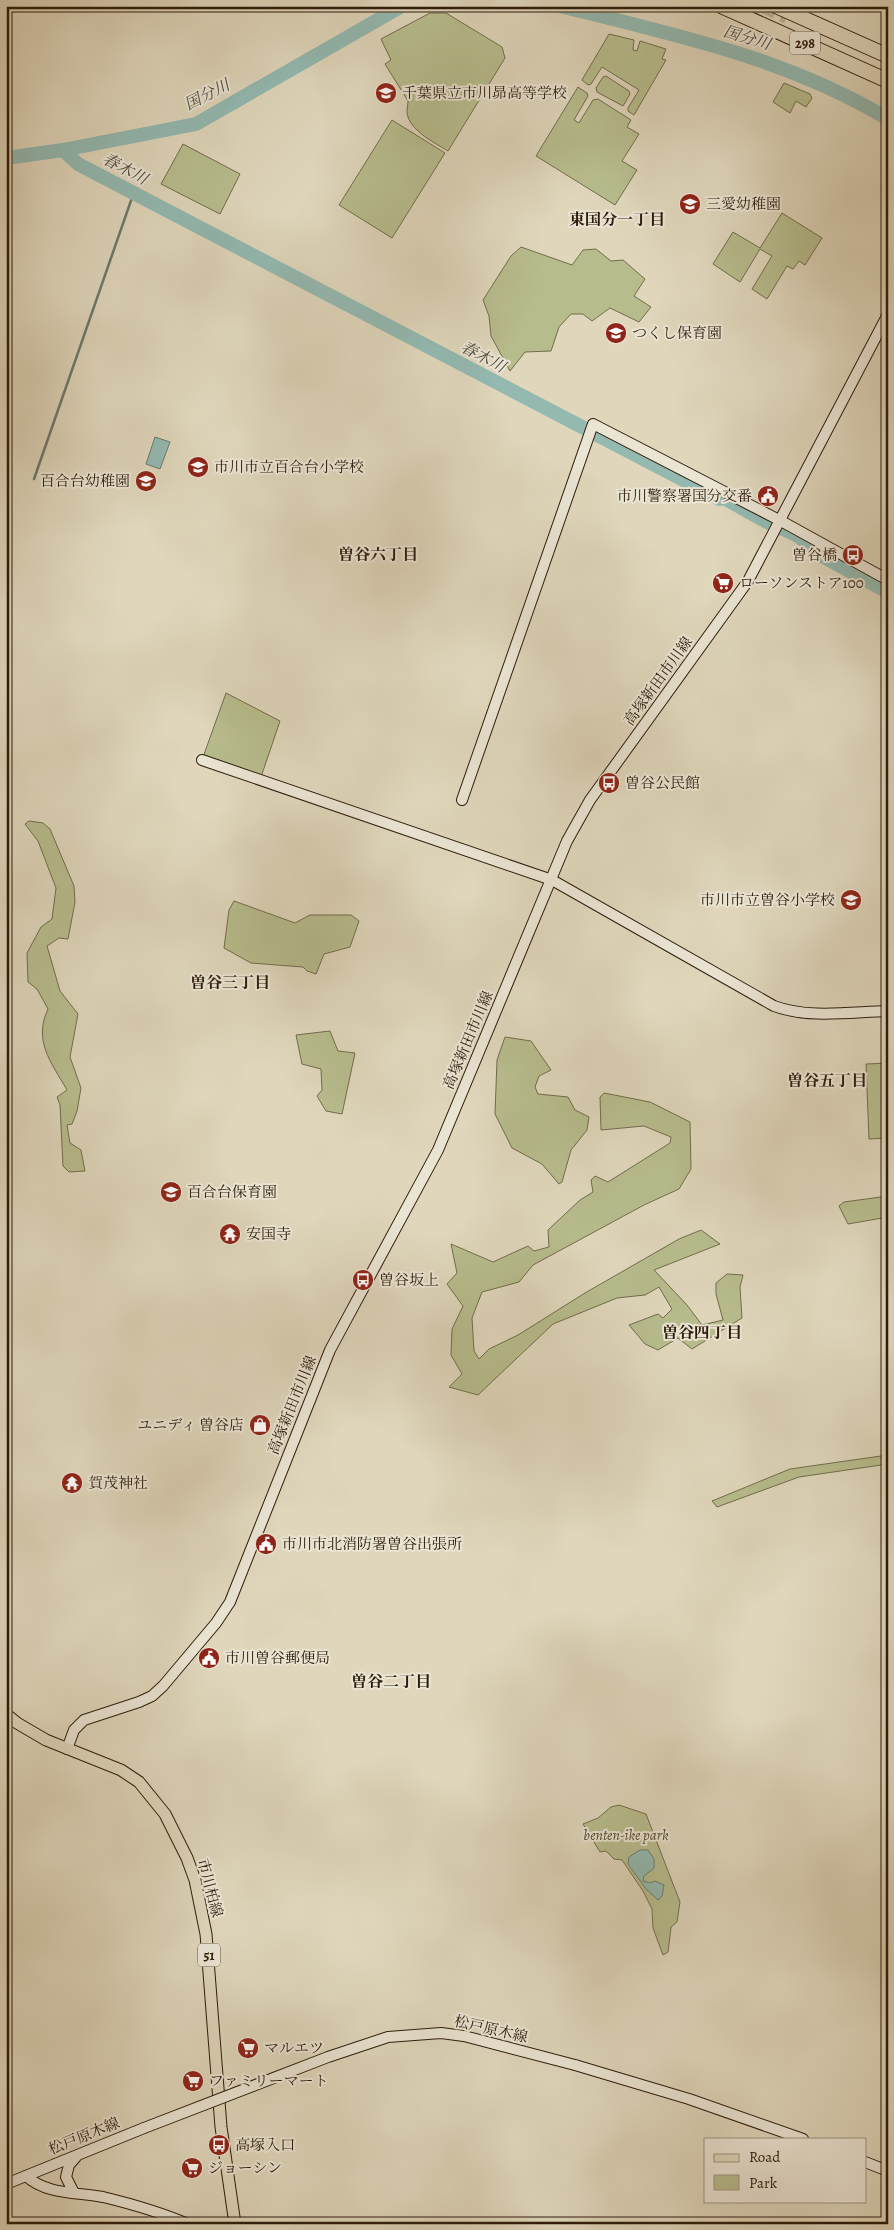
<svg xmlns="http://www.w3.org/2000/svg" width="894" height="2230" font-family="Alegreya,'Noto Serif JP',serif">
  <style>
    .green { fill: #b7bc8d; stroke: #726c4c }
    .water { fill: #93b9b1; stroke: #6a7a6f }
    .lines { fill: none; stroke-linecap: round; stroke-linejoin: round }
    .stream { stroke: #6a7a6f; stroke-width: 2.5 }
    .river { stroke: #93b9b1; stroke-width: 14 }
    .highway-tunnel { stroke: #bbb198; stroke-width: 14; stroke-dasharray: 14 7; stroke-linecap: butt }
    .secondary-casing { stroke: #2d1b0b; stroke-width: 12 }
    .primary-casing { stroke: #2d1b0b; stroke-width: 13 }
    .highway-casing { stroke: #2d1b0b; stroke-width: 16 }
    .secondary { stroke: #eae4d3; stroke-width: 10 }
    .primary { stroke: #dfd6bb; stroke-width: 11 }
    .highway { stroke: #dfd6bb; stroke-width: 14 }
    .secondary-bridge-casing { stroke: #2d1b0b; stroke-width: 12; stroke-linecap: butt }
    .secondary-bridge { stroke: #eae4d3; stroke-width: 10 }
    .labels { text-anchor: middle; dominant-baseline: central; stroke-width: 4; stroke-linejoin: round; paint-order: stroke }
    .shield { fill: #eae4d3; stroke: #665747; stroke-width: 1 }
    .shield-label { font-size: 14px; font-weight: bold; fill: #2d1b0b }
    .poi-label { font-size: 15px; fill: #2d1b0b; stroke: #eae4d3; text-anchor: start }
    .street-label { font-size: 15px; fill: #2d1b0b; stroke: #eae4d3 }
    .park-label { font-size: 15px; font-style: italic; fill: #564b32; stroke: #eae4d3 }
    .water-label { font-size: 16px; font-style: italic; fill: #4c4a3d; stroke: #eae4d3 }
    .neighbourhood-label { font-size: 16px; font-weight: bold; fill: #2d1b0b; stroke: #eae4d3 }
  </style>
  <rect width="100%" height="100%" fill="#dfd6bb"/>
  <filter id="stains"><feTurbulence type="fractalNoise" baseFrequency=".004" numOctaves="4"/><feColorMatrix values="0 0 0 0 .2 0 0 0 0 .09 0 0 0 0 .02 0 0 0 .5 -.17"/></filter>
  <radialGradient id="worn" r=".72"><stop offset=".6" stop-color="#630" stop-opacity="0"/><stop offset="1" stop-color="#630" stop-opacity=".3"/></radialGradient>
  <g class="green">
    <path d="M430 13H446L502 47 505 58 448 151C435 143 413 132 408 117 406 112 408 106 408 101L385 64 391 60 381 39Z"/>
    <path d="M609 34 634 40 633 50 637 51 640 41 666 49 662 59 666 60 634 115 628 111V108L639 90 602 67 591 84 588 85 582 80Z"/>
    <path d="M606 76 629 91 630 94 623 106 597 92 596 88 603 77Z"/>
    <path d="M784 83 810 94 812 98 806 107 796 101 790 113 773 102Z"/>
    <path d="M578 87 587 93 588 96 574 120 579 123 593 100 598 99 631 120 627 127 639 134 622 161 637 170 615 205 536 156Z"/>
    <path d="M392 120 445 153 392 238 339 205Z"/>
    <path d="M183 144 240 174 220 214 161 184Z"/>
    <path d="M782 213 822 238 805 265 799 261 793 269 787 266 767 299 752 289 772 256 760 249 740 282 713 264 733 232 760 248Z"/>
    <path d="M521 247 572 265 583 250 596 249 611 261 623 260 645 279 634 296 651 307 639 322 610 308 592 321 583 314H571L559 327 551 351 525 352 510 371 491 336 489 316 483 300 511 256Z"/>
    <path d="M226 693 280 721 260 780 202 760Z"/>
    <path d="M29 821 43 823 50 829 74 886 75 902 68 939 59 938 47 946 60 991 78 1014 70 1057 81 1088 77 1111 72 1124 67 1125 70 1143 81 1150 85 1171 69 1172 63 1166 60 1105 57 1097 67 1090C51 1062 33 1041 48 1009L37 989 28 982 27 953 41 927 52 919 56 888 38 841 25 824Z"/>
    <path d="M234 901 295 923 310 915H351L359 921 350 947 324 954 316 974 307 971 303 967 251 963 224 948 229 910Z"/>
    <path d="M330 1031 338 1051 355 1053 342 1114 326 1111 317 1096 322 1090 321 1069 302 1064 296 1035Z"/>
    <path d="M505 1037 531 1041 551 1070 539 1076 535 1087 538 1094 568 1097 575 1110 589 1117 587 1130 571 1150 562 1182 559 1184 542 1164 512 1148 495 1114 497 1060Z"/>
    <path d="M888 1063V1138L869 1139 866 1064Z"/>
    <path d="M604 1093 650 1102 690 1122 691 1169 679 1189 644 1205 533 1265 519 1282 482 1292 472 1318 474 1351 479 1359 489 1349 518 1335 585 1293 679 1239 701 1230 720 1244 654 1270 687 1305 702 1325 723 1320 716 1294V1283L727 1274 743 1275 740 1287 742 1318 692 1349 678 1338 658 1350 645 1344 629 1325 658 1314 663 1318 672 1309 659 1287 645 1295 617 1298 553 1324 478 1395 449 1387 462 1374 451 1355 452 1329 463 1306 447 1284 457 1273 451 1244 493 1262 528 1246 534 1251 549 1247 548 1230 580 1200 593 1192 591 1180 595 1176 608 1182 670 1143 671 1137 644 1126 601 1130 600 1097Z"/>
    <path d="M888 1196V1217L848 1224 839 1206 844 1202Z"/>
    <path d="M888 1455V1464L799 1477 717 1507 712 1501 790 1469Z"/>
    <path d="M619 1805 646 1814 680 1902 677 1922 671 1927 668 1952 663 1955 653 1928 652 1909 643 1891 622 1860 614 1859 606 1851 600 1852 583 1824 598 1818 611 1807Z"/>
  </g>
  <g class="water">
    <path d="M155 437 170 442 160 469 146 464Z"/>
    <path d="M640 1850H648L654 1859V1868L644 1876 643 1881 650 1883 655 1881 664 1885 662 1896 658 1900 646 1889 628 1864 629 1857Z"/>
  </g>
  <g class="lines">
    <path class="stream" d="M34 479 134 192"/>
    <g class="river">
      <path d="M560 6C672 34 787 58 888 119"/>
      <path d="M63 150 78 164 720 499 724 498C741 507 757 518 774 525 789 532 804 536 813 551L888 592"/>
      <path d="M6 158 63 150 196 124 402 6"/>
    </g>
    <path class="highway-tunnel" d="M763 6 787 17"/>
    <g class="secondary-casing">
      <g id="secondary">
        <path d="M202 760 552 880 774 1006C809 1019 850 1012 888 1011"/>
        <path d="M462 800 593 424 781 521 888 580"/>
        <path d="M67 1749 74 1730 84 1720 139 1702 152 1696 163 1686 216 1623 230 1602 330 1350 438 1150 567 841 590 800 748 581 888 314"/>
        <path d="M575 2065 689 2099 803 2139"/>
        <path d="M865 2162 888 2171"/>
        <path d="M26 2176C47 2195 77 2192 103 2197 132 2204 160 2212 188 2224"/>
        <path d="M6 2184 144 2128"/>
        <path d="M74 2193 66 2177 69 2165 76 2157"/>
      </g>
    </g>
    <g class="primary-casing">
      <path id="primary" d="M6 1714 17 1723 46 1740 121 1770 139 1782 165 1814 187 1858 195 1880 206 1934 221 2127 235 2224"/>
    </g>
    <g class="highway-casing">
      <g id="highway">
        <path d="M721 6 888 81"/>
        <path d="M776 6 888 56"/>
      </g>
    </g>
    <use href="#secondary" class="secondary"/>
    <use href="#primary" class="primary"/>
    <use href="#highway" class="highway"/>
    <g class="secondary-bridge-casing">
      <path id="secondary-bridge" d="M144 2128 328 2057 388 2037 441 2033 464 2036 575 2065"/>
    </g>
    <use href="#secondary-bridge" class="secondary-bridge"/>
  </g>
  <defs>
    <g id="school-disc" transform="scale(1.125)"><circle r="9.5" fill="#8f2418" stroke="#eae4d3"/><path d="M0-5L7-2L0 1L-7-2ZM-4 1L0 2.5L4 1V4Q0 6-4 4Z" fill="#fff"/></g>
    <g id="civic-disc" transform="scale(1.125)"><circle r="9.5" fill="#8f2418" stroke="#eae4d3"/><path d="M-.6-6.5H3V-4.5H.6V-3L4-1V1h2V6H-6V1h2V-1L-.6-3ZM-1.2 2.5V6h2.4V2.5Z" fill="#fff"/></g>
    <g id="bus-disc" transform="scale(1.125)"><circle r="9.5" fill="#8f2418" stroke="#eae4d3"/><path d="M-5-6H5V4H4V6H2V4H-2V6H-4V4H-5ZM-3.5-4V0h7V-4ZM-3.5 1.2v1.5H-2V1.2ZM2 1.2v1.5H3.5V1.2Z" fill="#fff"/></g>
    <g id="supermarket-disc" transform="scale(1.125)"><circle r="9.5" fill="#8f2418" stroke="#eae4d3"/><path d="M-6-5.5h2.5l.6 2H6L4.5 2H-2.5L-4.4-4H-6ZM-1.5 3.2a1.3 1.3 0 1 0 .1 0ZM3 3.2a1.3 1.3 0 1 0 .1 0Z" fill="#fff"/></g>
    <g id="temple-disc" transform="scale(1.125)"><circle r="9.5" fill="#8f2418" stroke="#eae4d3"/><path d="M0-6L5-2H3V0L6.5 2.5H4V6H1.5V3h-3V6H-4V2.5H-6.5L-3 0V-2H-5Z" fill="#fff"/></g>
    <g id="shop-disc" transform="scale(1.125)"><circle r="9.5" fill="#8f2418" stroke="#eae4d3"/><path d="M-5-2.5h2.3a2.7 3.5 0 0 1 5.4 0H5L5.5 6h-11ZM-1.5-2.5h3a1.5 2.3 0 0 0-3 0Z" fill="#fff"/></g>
  </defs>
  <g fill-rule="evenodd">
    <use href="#school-disc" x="386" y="93"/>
    <use href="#school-disc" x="690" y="204"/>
    <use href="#school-disc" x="616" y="333"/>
    <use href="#school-disc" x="198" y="467"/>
    <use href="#school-disc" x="146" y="481"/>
    <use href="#civic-disc" x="768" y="496"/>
    <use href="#bus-disc" x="853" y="555"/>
    <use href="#supermarket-disc" x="723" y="583"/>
    <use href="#bus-disc" x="609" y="783"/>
    <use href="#school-disc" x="851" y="900"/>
    <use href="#school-disc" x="171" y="1192"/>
    <use href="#temple-disc" x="230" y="1234"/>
    <use href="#bus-disc" x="363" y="1280"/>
    <use href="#shop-disc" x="260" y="1425"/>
    <use href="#temple-disc" x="72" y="1483"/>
    <use href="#civic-disc" x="266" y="1544"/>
    <use href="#civic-disc" x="209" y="1658"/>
    <use href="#supermarket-disc" x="248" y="2048"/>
    <use href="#supermarket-disc" x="193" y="2081"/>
    <use href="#bus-disc" x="219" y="2145"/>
    <use href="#supermarket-disc" x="192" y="2168"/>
  </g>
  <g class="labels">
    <g class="shield">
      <rect x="790" y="31.5" width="30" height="23" rx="4"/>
      <rect x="198" y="1943.5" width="22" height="23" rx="4"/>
    </g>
    <g class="shield-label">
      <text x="805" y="43">298</text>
      <text x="209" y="1955">51</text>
    </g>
    <g class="poi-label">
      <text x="402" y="93">千葉県立市川昴高等学校</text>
      <text x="706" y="204">三愛幼稚園</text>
      <text x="632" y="333">つくし保育園</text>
      <text x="214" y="467">市川市立百合台小学校</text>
      <text x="130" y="481" text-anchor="end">百合台幼稚園</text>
      <text x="752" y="496" text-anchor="end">市川警察署国分交番</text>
      <text x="837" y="555" text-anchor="end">曽谷橋</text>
      <text x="739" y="583">ローソンストア100</text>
      <text x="625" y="783">曽谷公民館</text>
      <text x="835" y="900" text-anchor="end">市川市立曽谷小学校</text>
      <text x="187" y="1192">百合台保育園</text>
      <text x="246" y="1234">安国寺</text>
      <text x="379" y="1280">曽谷坂上</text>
      <text x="244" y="1425" text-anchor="end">ユニディ 曽谷店</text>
      <text x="88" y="1483">賀茂神社</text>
      <text x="282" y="1544">市川市北消防署曽谷出張所</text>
      <text x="225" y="1658">市川曽谷郵便局</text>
      <text x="264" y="2048">マルエツ</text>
      <text x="209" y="2081">ファミリーマート</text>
      <text x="235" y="2145">高塚入口</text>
      <text x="208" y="2168">ジョーシン</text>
    </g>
    <g class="street-label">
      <text transform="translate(658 681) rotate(-54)">高塚新田市川線</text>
      <text transform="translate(468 1040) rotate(-67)">高塚新田市川線</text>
      <text transform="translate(292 1405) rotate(-68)">高塚新田市川線</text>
      <text transform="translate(210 1888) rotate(75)">市川柏線</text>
      <text transform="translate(491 2029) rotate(13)">松戸原木線</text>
      <text transform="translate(84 2136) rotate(-22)">松戸原木線</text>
    </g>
    <g class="park-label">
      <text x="626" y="1835">benten-ike park</text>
    </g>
    <g class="water-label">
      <text transform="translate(747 38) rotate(17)">国分川</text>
      <text transform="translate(207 95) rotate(-27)">国分川</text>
      <text transform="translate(125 169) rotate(28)">春木川</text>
      <text transform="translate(483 357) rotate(28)">春木川</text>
    </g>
    <g class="neighbourhood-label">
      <text x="617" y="220">東国分一丁目</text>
      <text x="378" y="555">曽谷六丁目</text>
      <text x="230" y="983">曽谷三丁目</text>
      <text x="827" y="1081">曽谷五丁目</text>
      <text x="702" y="1333">曽谷四丁目</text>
      <text x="391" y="1682">曽谷二丁目</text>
    </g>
  </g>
  <rect width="894" height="2230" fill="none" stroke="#dfd6bb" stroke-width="25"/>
  <rect x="8" y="8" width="879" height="2215" fill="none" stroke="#2d1b0b" stroke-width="2.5"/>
  <rect x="12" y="12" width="869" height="2205" fill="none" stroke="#2d1b0b"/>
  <rect x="704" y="2138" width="162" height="65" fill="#eae4d3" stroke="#9e9483"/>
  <rect x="714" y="2154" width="25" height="8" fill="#dfd6bb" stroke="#9e9483"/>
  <text x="749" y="2162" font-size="15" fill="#2d1b0b">Road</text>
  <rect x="714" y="2175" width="25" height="15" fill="#b7bc8d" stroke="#9e9483"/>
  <text x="749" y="2188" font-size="15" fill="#2d1b0b">Park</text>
  <rect width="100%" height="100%" filter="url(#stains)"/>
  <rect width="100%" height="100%" fill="url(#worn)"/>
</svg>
